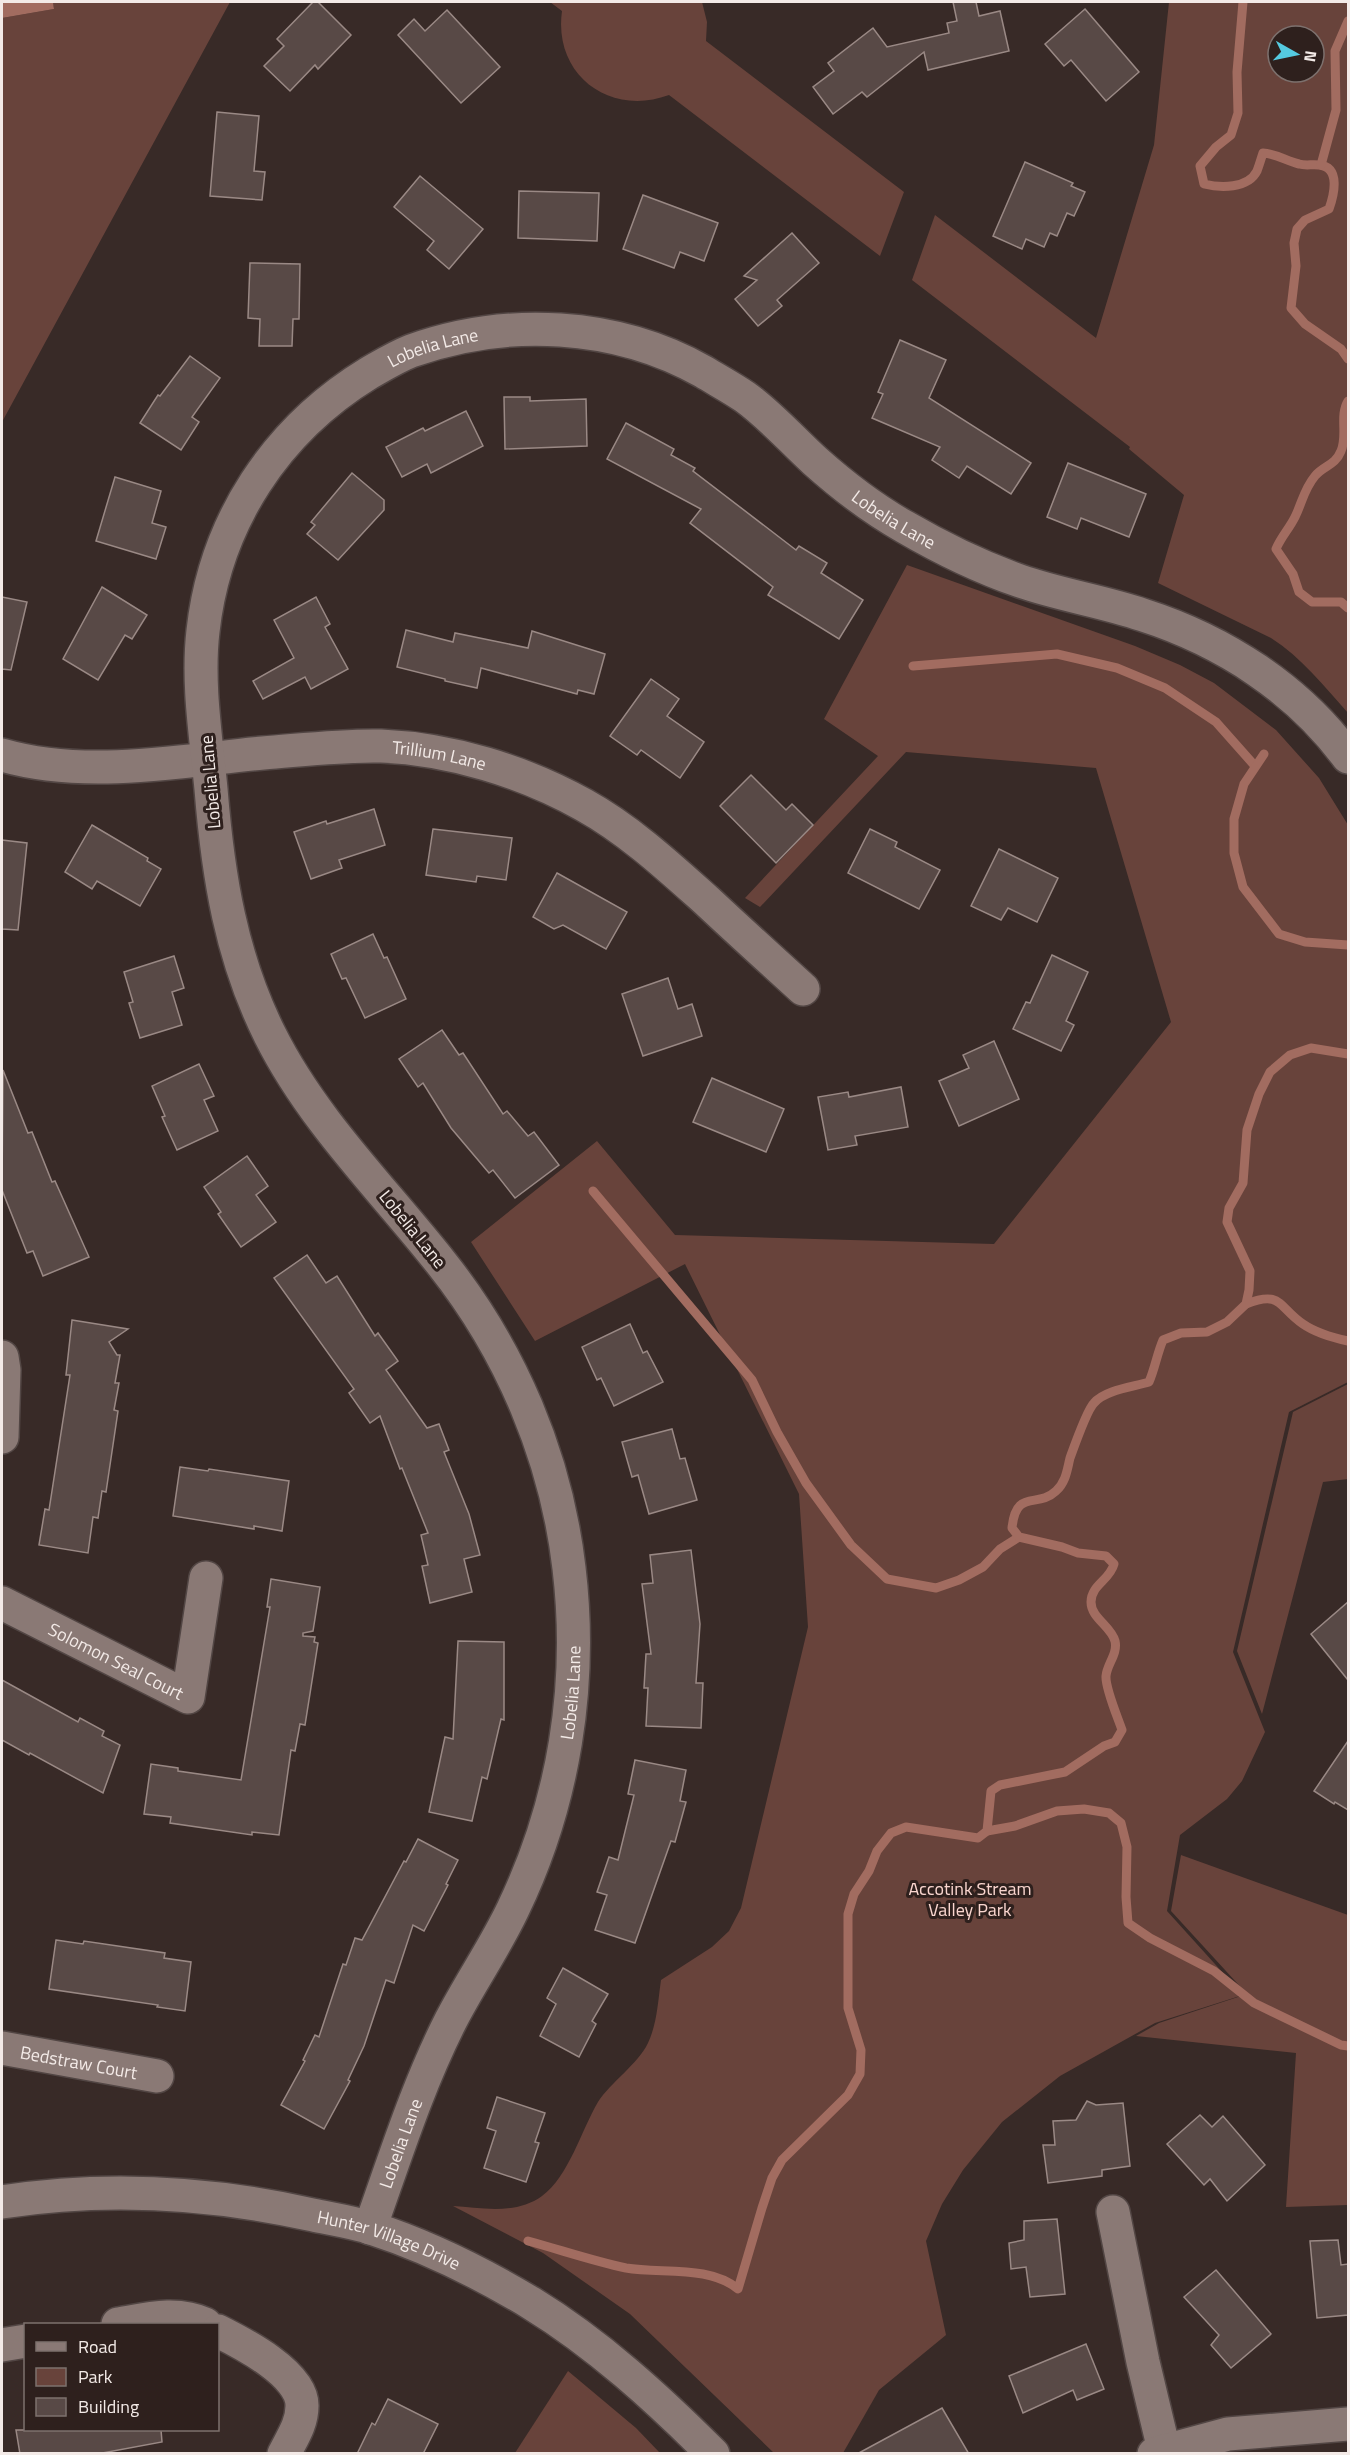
<svg xmlns="http://www.w3.org/2000/svg" width="1350" height="2455" font-family="'Titillium Web',sans-serif">
  <style>
    .green { fill: #68433b; fill-rule: evenodd }
    .water { fill: #a26c60 }
    .lines { fill: none; stroke-linecap: round; stroke-linejoin: round }
    .stream { stroke: #a26c60; stroke-width: 9 }
    .building { fill: #584946; stroke: #9a8985; stroke-width: 1.5 }
    .minor-casing { stroke: #524644; stroke-width: 36 }
    .minor { stroke: #8a7975; stroke-width: 33 }
    .labels { text-anchor: middle; dominant-baseline: central; stroke-width: 6; stroke-linejoin: round; paint-order: stroke }
    .street-label { font-size: 18px; fill: #f3eae7; stroke: #2e201d }
    .park-label { font-size: 18px; fill: #fad6cf; stroke: #2e201d }
  </style>
  <rect width="100%" height="100%" fill="#382a27"/>
  <g class="green">
    <path d="M53 2H230L2 422V18L54 9Z"/>
    <path d="M550 2H702L707 22 706 41 904 192 880 256 669 95C610 117 553 75 562 11Z"/>
    <path d="M1169 2H1348V713C1324 686 1302 658 1271 638L1158 583 1184 495 1129 449 1130 447 912 280 935 215 1096 338 1154 145ZM1278 36H1314V72H1278Z"/>
    <path d="M907 565 1135 646 1180 665 1214 683 1276 730 1319 778 1348 825V1382L1289 1412 1233 1652 1265 1732 1242 1781 1227 1799 1180 1835 1167 1911 1243 1995 1155 2023 1060 2076 1002 2122 963 2170 942 2204 926 2241 946 2335 879 2390 843 2453H774L630 2314 543 2253 453 2206C482 2208 516 2215 542 2196 569 2176 581 2131 598 2102 611 2082 638 2064 648 2043 657 2024 658 2001 661 1980L712 1947 729 1931 741 1908 808 1627 799 1494 685 1264 535 1341 471 1242 597 1141 675 1235 994 1244 1171 1022 1096 768 906 752 760 907 745 898 878 756 824 719Z"/>
    <path d="M1348 1384V1479L1323 1482 1262 1714 1237 1651 1293 1412Z"/>
    <path d="M1181 1855 1348 1915V2205L1286 2207 1296 2053 1136 2036 1159 2023 1247 1994 1171 1911Z"/>
    <path d="M568 2371 636 2428 660 2453H515Z"/>
  </g>
  <path class="water" d="M2 2H53L54 9 2 18Z"/>
  <g class="lines">
    <g class="stream">
      <path d="M1243 2 1237 72 1238 113 1231 135 1216 147 1200 166 1204 184C1220 188 1248 189 1257 171 1259 166 1261 159 1263 153 1277 154 1286 161 1299 164 1306 166 1312 164 1319 165 1341 167 1334 195 1329 209L1305 220 1297 229 1294 243 1296 266 1291 308 1305 324 1341 349 1348 359"/>
      <path d="M1321 165 1336 110 1335 51 1348 21"/>
      <path d="M1348 401C1339 416 1348 435 1341 451 1335 466 1324 465 1315 476 1304 489 1302 503 1295 517 1289 529 1281 537 1276 549L1293 574 1299 592 1312 602H1341L1348 608"/>
      <path d="M913 666 1057 654 1117 668 1165 688 1216 722 1255 766"/>
      <path d="M1264 754 1244 784 1234 819V853L1243 887 1279 934 1305 942 1348 945"/>
      <path d="M593 1191 752 1380 777 1432 806 1483 851 1545 887 1579 936 1588 959 1580 983 1567 1000 1549 1019 1537"/>
      <path d="M1246 1304C1282 1290 1278 1307 1303 1324 1316 1333 1334 1338 1348 1341"/>
      <path d="M987 1831 1015 1826 1057 1811 1084 1809 1109 1813 1121 1823 1127 1847 1126 1897 1128 1923 1150 1938 1214 1971 1254 2003 1341 2045 1348 2046"/>
      <path d="M528 2241C561 2250 593 2261 626 2268 662 2274 709 2265 738 2289L762 2208 772 2178 782 2160 848 2095 860 2074 861 2050 848 2008V1914L854 1894 869 1871 877 1851 891 1833 906 1827 978 1838 987 1831 991 1791 1000 1785 1065 1772 1104 1746 1115 1742 1122 1730C1118 1718 1105 1688 1106 1676 1107 1664 1118 1654 1115 1641 1111 1626 1091 1618 1091 1602 1091 1585 1110 1580 1114 1564L1106 1556 1078 1553 1062 1547 1019 1537 1012 1528C1016 1488 1037 1509 1056 1491 1066 1482 1067 1470 1070 1458 1074 1447 1087 1410 1094 1403 1105 1390 1133 1387 1149 1382 1155 1368 1157 1354 1163 1340L1181 1333 1207 1332 1227 1322 1246 1304 1249 1290 1250 1271 1227 1222 1229 1208 1243 1183 1247 1130 1259 1094 1270 1072 1290 1055 1311 1048 1348 1054"/>
    </g>
  </g>
  <g class="building">
    <path d="M313 2H318L351 35 318 69 315 65 290 91 264 66 284 46 277 39Z"/>
    <path d="M953 2H976L979 16 1000 11 1009 51 928 70 924 52 867 97 862 92 833 114 813 87 834 71 828 63 873 28 887 47 949 33 947 23 957 21Z"/>
    <path d="M1085 9 1139 72 1106 101 1071 60 1064 66 1045 44Z"/>
    <path d="M447 10 500 67 461 103 398 35 414 19 425 31Z"/>
    <path d="M217 112 259 116 254 171 265 172 262 200 210 196Z"/>
    <path d="M1025 162 1073 183 1071 186 1085 192 1074 216 1067 213 1057 236 1050 233 1044 247 1026 239 1022 249 993 236Z"/>
    <path d="M420 176 483 229 449 269 427 250 434 241 394 207Z"/>
    <path d="M519 191 599 193 597 241 518 238Z"/>
    <path d="M643 195 718 223 704 261 680 252 674 268 623 249Z"/>
    <path d="M792 233 819 263 777 300 782 306 758 326 735 299 757 280 744 276Z"/>
    <path d="M250 263 300 264 299 319H293L292 346H259L260 319 248 318Z"/>
    <path d="M900 340 946 360 929 398 1031 463 1011 494 967 466 959 478 932 460 940 447 872 418 883 394 878 392Z"/>
    <path d="M190 356 220 378 192 417 199 422 181 450 140 423 158 395 160 396Z"/>
    <path d="M504 397H530V401L586 399 587 446 505 449Z"/>
    <path d="M466 411 483 446 431 473 427 464 402 477 386 447 423 428 425 431Z"/>
    <path d="M626 423 674 449 671 455 695 468 693 471 796 550 799 546 827 563 821 573 863 600 839 639 768 595 773 587 690 523 701 509 607 459Z"/>
    <path d="M1068 463 1146 494 1129 537 1081 518 1077 529 1047 517Z"/>
    <path d="M352 473 384 500V510L338 560 307 534 315 525 311 522Z"/>
    <path d="M115 477 161 491 152 523 166 527 156 559 96 541Z"/>
    <path d="M102 587 147 615 132 639 125 635 98 680 63 659Z"/>
    <path d="M2 597 27 602 11 670 2 669Z"/>
    <path d="M316 597 330 624 325 627 348 669 311 689 305 677 263 699 253 681 294 658 274 620Z"/>
    <path d="M406 630 453 642 455 633 528 648 532 631 605 654 594 694 578 690 577 694 481 668 477 688 445 681V679L397 667Z"/>
    <path d="M651 679 679 699 667 716 704 742 680 778 641 750 637 755 610 736Z"/>
    <path d="M751 775 786 810 792 804 813 825 776 863 720 806Z"/>
    <path d="M374 809 385 845 339 860 342 868 311 879 294 832 326 821 327 824Z"/>
    <path d="M92 825 148 858 147 861 161 869 140 906 97 881 92 889 65 872Z"/>
    <path d="M433 829 512 838 506 880 477 876 476 882 426 875Z"/>
    <path d="M870 829 897 842 895 847 940 870 919 909 848 873Z"/>
    <path d="M2 840 27 843 18 930 2 929Z"/>
    <path d="M999 849 1058 878 1037 922 1008 908 1001 920 971 906Z"/>
    <path d="M557 873 627 912 606 949 563 925 554 929 533 917Z"/>
    <path d="M373 934 384 958 387 957 406 999 365 1018 346 978 342 979 331 954Z"/>
    <path d="M1052 955 1088 972 1066 1021 1074 1025 1061 1051 1013 1029 1026 1002 1030 1003Z"/>
    <path d="M174 956 184 988 172 992 182 1025 140 1038 129 1003 133 1002 124 972Z"/>
    <path d="M668 978 678 1009 692 1004 702 1036 643 1056 622 994Z"/>
    <path d="M442 1030 459 1055 463 1053 503 1114 507 1111 528 1136 534 1132 559 1165 515 1198 493 1170 489 1173 451 1128 423 1083 418 1087 399 1059Z"/>
    <path d="M994 1041 1019 1099 959 1126 939 1081 969 1068 963 1055Z"/>
    <path d="M199 1064 214 1096 204 1100 218 1131 177 1150 162 1117 165 1116 152 1086Z"/>
    <path d="M3 1070 28 1133 32 1132 52 1182 55 1181 89 1257 43 1276 33 1251 27 1253 2 1190Z"/>
    <path d="M712 1078 784 1109 766 1152 693 1122Z"/>
    <path d="M901 1087 908 1127 855 1136 857 1145 828 1150 818 1097 848 1092 849 1097Z"/>
    <path d="M247 1156 268 1186 256 1195 276 1222 241 1247 218 1214 221 1212 204 1187Z"/>
    <path d="M307 1255 326 1283 337 1276 375 1336 378 1333 398 1361 386 1370 427 1428 439 1424 449 1450 444 1452 469 1514 480 1555 464 1559 472 1592 430 1603 422 1566 428 1565 421 1535 428 1533 402 1468 400 1469 380 1416 370 1423 349 1393 354 1389 274 1278Z"/>
    <path d="M72 1320 128 1329 109 1342 117 1355H120L115 1383H119L114 1410 118 1411 106 1492 102 1491 98 1518 93 1517 88 1553 39 1545 45 1509 49 1510 70 1375H66Z"/>
    <path d="M630 1324 643 1353 647 1351 663 1382 614 1406 601 1378 597 1380 582 1347Z"/>
    <path d="M672 1429 680 1459 685 1458 697 1500 649 1514 638 1475 632 1477 622 1442Z"/>
    <path d="M180 1467 208 1471 209 1469 289 1481 282 1531 254 1526V1529L173 1516Z"/>
    <path d="M691 1550 700 1624 696 1683H703L701 1728 646 1726 648 1688H644L646 1654H651L642 1584 653 1583 650 1555Z"/>
    <path d="M271 1579 320 1587 313 1631 303 1633V1636L315 1637 314 1642 318 1643 305 1725 300 1724 295 1751 291 1750 279 1835 252 1832V1835L170 1823 171 1817 144 1814 151 1764 178 1768V1771L241 1780 270 1607H267Z"/>
    <path d="M1348 1602V1680L1311 1634Z"/>
    <path d="M458 1641 504 1642V1720L501 1719 487 1779 482 1777 472 1821 429 1812 445 1737 453 1739Z"/>
    <path d="M2 1680 78 1722 80 1718 104 1731 102 1736 120 1745 103 1793 30 1753 29 1755 2 1740Z"/>
    <path d="M1348 1741V1810L1335 1802 1334 1804 1314 1791Z"/>
    <path d="M635 1760 686 1770 680 1801 686 1802 675 1842 671 1841 635 1943 595 1930 607 1895 597 1892 609 1857 618 1860 634 1795 628 1794Z"/>
    <path d="M418 1839 458 1860 446 1884 448 1885 424 1931 413 1925 394 1983 386 1980 364 2046 348 2080 350 2081 324 2129 281 2105 305 2061 303 2060 315 2035 319 2037 343 1964 346 1965 355 1938 362 1940 404 1861 406 1862Z"/>
    <path d="M56 1940 83 1944 84 1941 165 1953 164 1958 191 1962 185 2011 157 2007 158 2005 49 1989Z"/>
    <path d="M563 1968 608 1994 592 2021 596 2024 579 2057 540 2036 556 2004 547 1998Z"/>
    <path d="M497 2097 545 2113 535 2142 539 2143 526 2182 484 2168 496 2131 487 2128Z"/>
    <path d="M1087 2101 1096 2105 1123 2103 1130 2166 1102 2170V2176L1048 2183 1043 2145H1055L1053 2121 1076 2120Z"/>
    <path d="M1200 2115 1212 2127 1223 2116 1265 2165 1227 2201 1210 2179 1204 2185 1167 2144Z"/>
    <path d="M1057 2219 1065 2294 1030 2297 1026 2267 1011 2269 1009 2243 1024 2240V2221Z"/>
    <path d="M1338 2240 1341 2265 1348 2264V2315L1317 2318 1310 2241Z"/>
    <path d="M1216 2270 1271 2334 1231 2368 1211 2345 1219 2335 1184 2297Z"/>
    <path d="M1086 2344 1104 2389 1077 2400 1073 2390 1023 2413 1009 2376Z"/>
    <path d="M388 2399 438 2424 423 2454H357L372 2423 375 2425Z"/>
    <path d="M942 2408 969 2454H857Z"/>
    <path d="M16 2430H161L162 2442 97 2454H20Z"/>
  </g>
  <g class="lines">
    <g class="minor-casing">
      <g id="minor">
        <path id="s1" d="M2 755C85 779 178 761 263 753 302 750 342 745 381 746 451 749 523 771 584 805 629 830 668 866 706 900 738 930 770 959 803 989"/>
        <path d="M2 1357 4 1370 2 1437"/>
        <path id="s2" d="M2 1603 188 1697 206 1578"/>
        <path id="s3" d="M2 2048 157 2076"/>
        <path id="s4" d="M2 2202C106 2186 210 2192 313 2215 332 2219 352 2222 371 2228 427 2246 481 2273 531 2303 598 2344 658 2399 713 2454"/>
        <path d="M1113 2212 1143 2362 1165 2454"/>
        <path id="s5" d="M370 2228C395 2158 417 2087 451 2020 470 1983 495 1947 513 1909 564 1803 583 1685 569 1568 556 1457 511 1351 442 1264 383 1189 313 1121 270 1035 231 957 218 876 211 789 206 737 197 683 203 631 215 522 276 430 369 373 383 365 396 357 411 351 506 317 616 322 704 372 717 380 732 388 745 397 770 415 792 440 815 461 843 486 873 509 905 527 941 548 980 567 1020 581 1060 595 1102 601 1143 615 1224 641 1298 689 1348 757"/>
        <path d="M118 2324C147 2319 177 2311 205 2324"/>
        <path d="M218 2331C242 2343 303 2374 302 2406 302 2424 292 2438 284 2454"/>
        <path d="M2 2345 26 2341"/>
        <path d="M1154 2454 1228 2434 1348 2424"/>
      </g>
    </g>
    <use href="#minor" class="minor"/>
  </g>
  <g class="labels">
    <g class="street-label">
      <text stroke="none"><textPath href="#s5" startOffset="2122">Lobelia Lane</textPath></text>
      <text stroke="none"><textPath href="#s5" startOffset="2644">Lobelia Lane</textPath></text>
      <text stroke="none"><textPath href="#s1" startOffset="440">Trillium Lane</textPath></text>
      <text transform="translate(210 782) rotate(-95)">Lobelia Lane</text>
      <text transform="translate(413 1229) rotate(51)">Lobelia Lane</text>
      <text stroke="none"><textPath href="#s2" startOffset="128">Solomon Seal Court</textPath></text>
      <text stroke="none"><textPath href="#s5" startOffset="576">Lobelia Lane</textPath></text>
      <text stroke="none"><textPath href="#s3" startOffset="78">Bedstraw Court</textPath></text>
      <text stroke="none"><textPath href="#s5" startOffset="90">Lobelia Lane</textPath></text>
      <text stroke="none"><textPath href="#s4" startOffset="393">Hunter Village Drive</textPath></text>
    </g>
    <g class="park-label">
      <text x="970" y="1888">Accotink Stream<tspan x="970" dy="21">Valley Park</tspan></text>
    </g>
  </g>
  <rect width="1350" height="2455" fill="none" stroke="#f3eae7" stroke-width="6"/>
  <rect x="24" y="2323" width="195" height="108" fill="#2e201d" stroke="#7d716e" stroke-width="1.5"/>
  <rect x="36" y="2342" width="30" height="9" fill="#8a7975" stroke="#7d716e" stroke-width="1.5"/>
  <text x="78" y="2353" font-size="18" fill="#f3eae7">Road</text>
  <rect x="36" y="2368" width="30" height="18" fill="#68433b" stroke="#7d716e" stroke-width="1.5"/>
  <text x="78" y="2383" font-size="18" fill="#f3eae7">Park</text>
  <rect x="36" y="2398" width="30" height="18" fill="#584946" stroke="#7d716e" stroke-width="1.5"/>
  <text x="78" y="2413" font-size="18" fill="#f3eae7">Building</text>
  <g transform="translate(1296 54) rotate(99)"><circle r="28" fill="#2e201d" stroke="#7d716e" stroke-width="1.5"/>
  <path d="M0-4.5L10 22L0 15L-10 22Z" fill="#55cae0"/>
  <text y="-9" font-size="16" font-weight="bold" text-anchor="middle" fill="#f3eae7">N</text>
  </g>
</svg>
